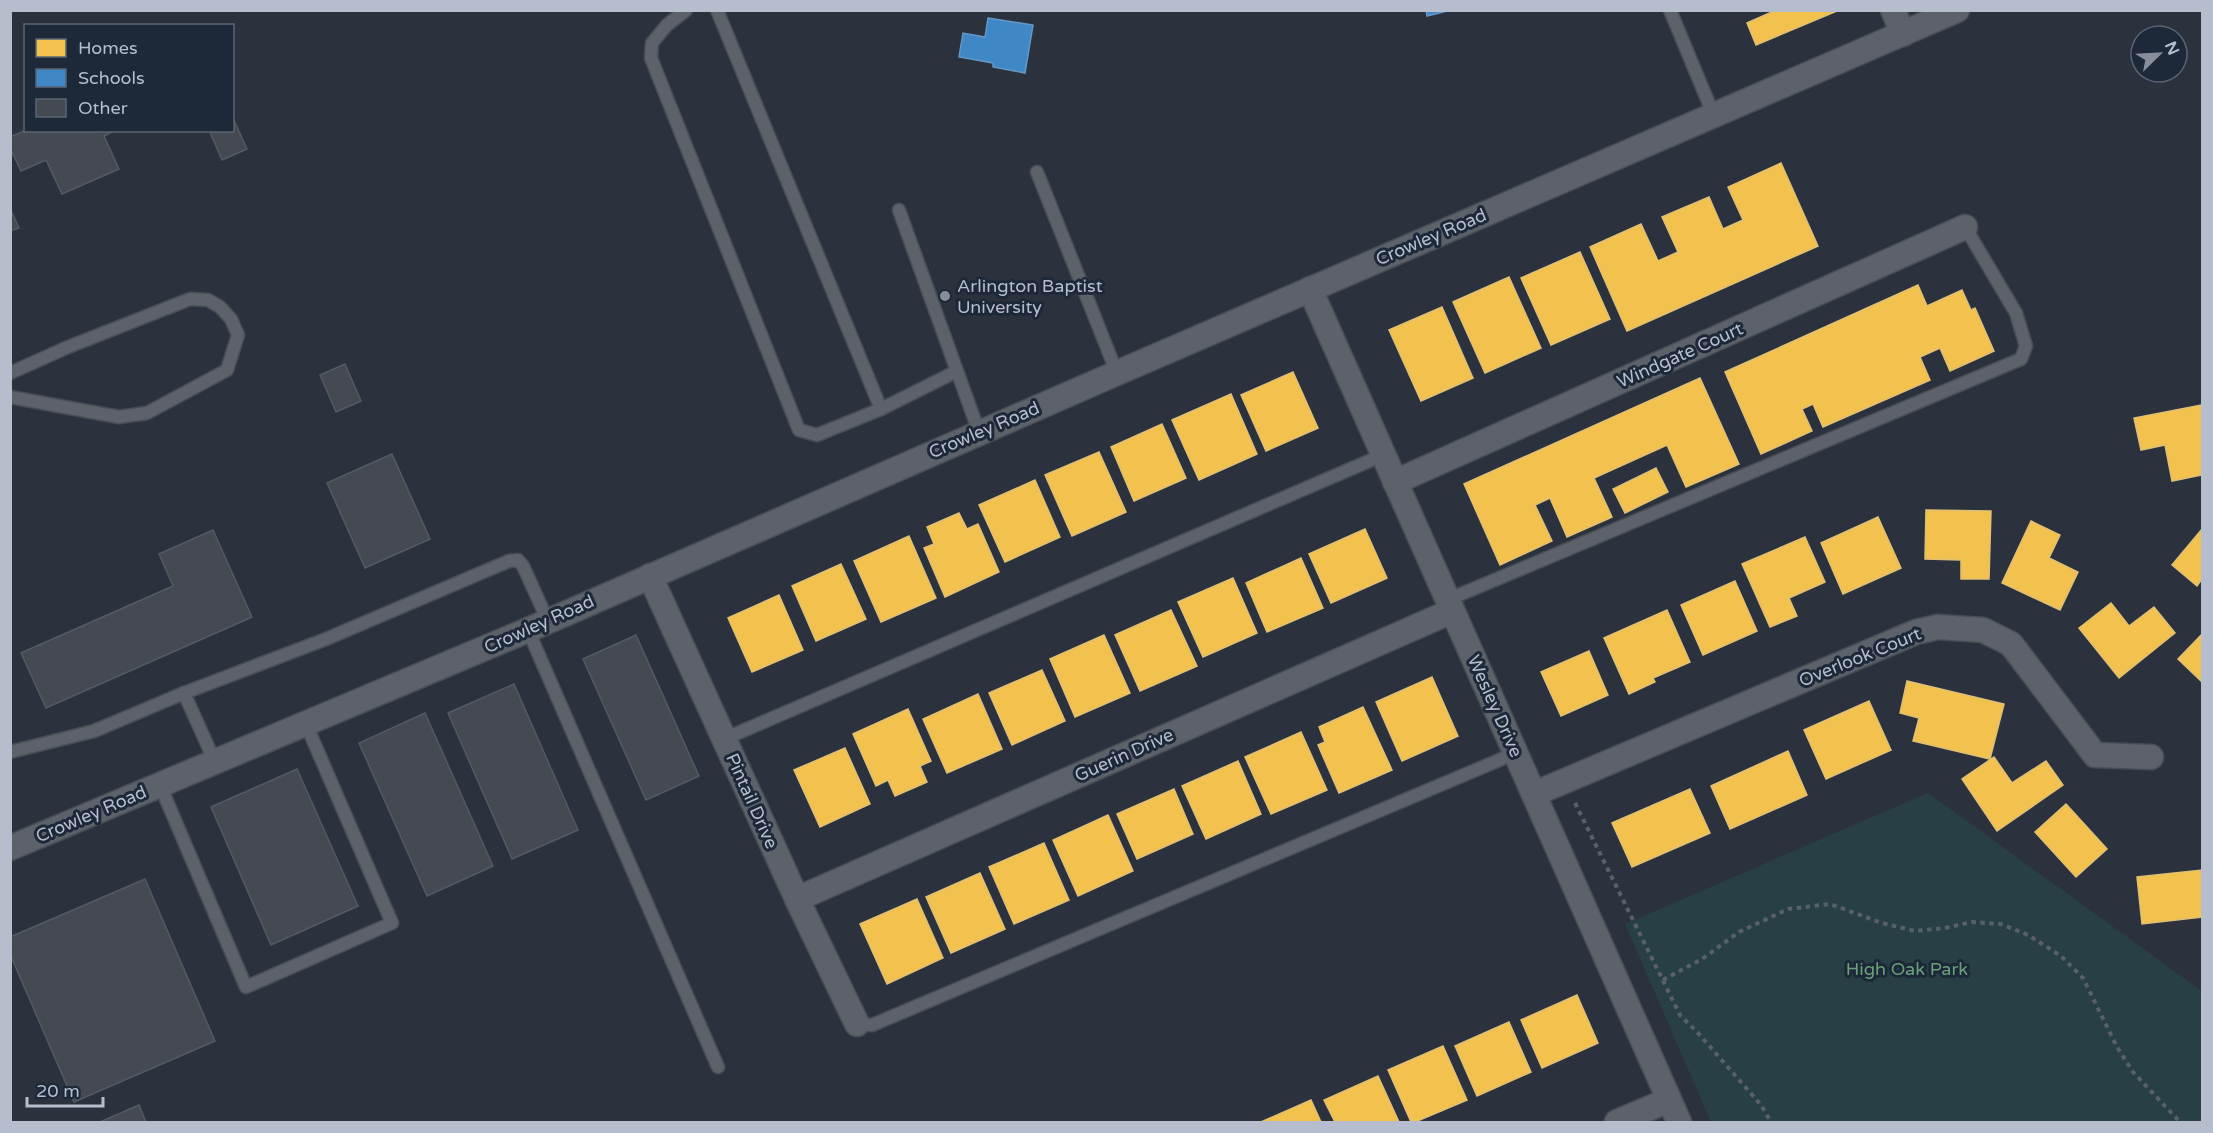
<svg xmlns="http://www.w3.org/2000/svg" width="2213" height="1133" font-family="'Varela Round',sans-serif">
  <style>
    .green { fill: #273f45 }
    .homes { fill: #f2c14e; stroke: #e0c074; stroke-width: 1.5 }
    .schools { fill: #3f88c5; stroke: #6398c8; stroke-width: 1.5 }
    .building { fill: #444952; stroke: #545a64; stroke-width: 1.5 }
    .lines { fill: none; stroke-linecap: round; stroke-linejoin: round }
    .lane-casing { stroke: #484d55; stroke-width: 15 }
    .street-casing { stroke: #484d55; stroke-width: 27 }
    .path { stroke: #596068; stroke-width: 4; stroke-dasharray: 4.5 4.5; stroke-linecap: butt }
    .lane { stroke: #5c616a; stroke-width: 12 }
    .street { stroke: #5c616a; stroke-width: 24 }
    .poi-dot { fill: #868d9b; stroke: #1d2839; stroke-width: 2 }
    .labels { text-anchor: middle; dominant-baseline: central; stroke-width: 6; stroke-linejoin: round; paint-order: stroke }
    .street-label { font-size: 18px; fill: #b6bece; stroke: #1d2839 }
    .poi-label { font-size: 18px; fill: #b6bece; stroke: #1d2839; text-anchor: start }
    .park-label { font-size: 18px; fill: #6aa178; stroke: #1d2839 }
  </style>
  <rect width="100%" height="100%" fill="#2c323d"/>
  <path class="green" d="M1928 793 2202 991V1122H1711L1625 924Z"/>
  <g class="homes">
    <path d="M1771 10H1837V11L1756 45 1747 23 1772 12Z"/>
    <path d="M1781 163 1818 246 1627 331 1590 247 1641 224 1658 261 1678 252 1662 217 1709 197 1723 229 1743 220 1728 187Z"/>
    <path d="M1580 252 1610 319 1551 345 1521 278Z"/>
    <path d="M1509 277 1541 348 1485 373 1453 302Z"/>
    <path d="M1918 285 1927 306 1962 290 1971 310 1975 308 1994 351 1950 371 1940 348 1920 357 1930 380 1823 427 1813 404 1802 409 1812 431 1761 454 1725 372Z"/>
    <path d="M1442 307 1473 378 1421 401 1389 330Z"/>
    <path d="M1293 372 1318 428 1266 451 1241 395Z"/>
    <path d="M1700 378 1739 464 1686 487 1667 445 1594 478 1612 517 1567 537 1550 498 1535 505 1552 541 1500 565 1464 484Z"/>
    <path d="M1231 394 1257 454 1199 480 1172 420Z"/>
    <path d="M2202 405V475L2172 481 2165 445 2141 450 2134 418Z"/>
    <path d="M1162 424 1186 478 1134 501 1111 447Z"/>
    <path d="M1099 452 1126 512 1072 536 1045 475Z"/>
    <path d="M1656 468 1668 492 1625 513 1613 489Z"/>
    <path d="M1035 480 1060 537 1005 562 979 505Z"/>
    <path d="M1926 510 1991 511 1989 579H1961V560L1925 559Z"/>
    <path d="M959 513 967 529 978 524 999 572 945 597 924 548 934 544 927 527Z"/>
    <path d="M1878 517 1901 568 1843 594 1821 543Z"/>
    <path d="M2031 521 2060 535 2049 558 2078 572 2060 610 2002 583Z"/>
    <path d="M1365 529 1387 578 1331 603 1309 554Z"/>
    <path d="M2202 529V579L2197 586 2172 565Z"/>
    <path d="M909 536 936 598 881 622 854 561Z"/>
    <path d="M1805 537 1825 582 1789 598 1797 616 1770 627 1742 564Z"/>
    <path d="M1301 558 1323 608 1267 632 1246 583Z"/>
    <path d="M841 564 866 619 816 641 792 586Z"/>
    <path d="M1233 578 1257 633 1203 657 1178 602Z"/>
    <path d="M1735 581 1757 631 1703 655 1681 605Z"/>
    <path d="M779 595 803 650 752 672 728 618Z"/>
    <path d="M2111 603 2129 626 2154 607 2175 633 2119 678 2079 628Z"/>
    <path d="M1171 610 1197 666 1140 691 1115 635Z"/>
    <path d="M1667 610 1690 662 1653 678 1655 682 1629 694 1604 638Z"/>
    <path d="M2202 634V682L2178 659Z"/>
    <path d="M1104 635 1130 693 1075 717 1050 659Z"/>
    <path d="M1589 651 1608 695 1561 716 1541 672Z"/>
    <path d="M1042 670 1065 721 1012 745 989 693Z"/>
    <path d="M1432 677 1458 736 1402 761 1376 702Z"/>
    <path d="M1907 681 2004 704 1990 759 1913 741 1919 718 1900 713Z"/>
    <path d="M978 694 1002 749 947 773 923 719Z"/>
    <path d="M1869 701 1891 750 1826 779 1804 730Z"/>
    <path d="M1363 707 1392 770 1339 793 1318 745 1325 742 1319 727Z"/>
    <path d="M908 709 931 761 920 766 927 782 895 796 888 780 876 786 853 734Z"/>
    <path d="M1301 732 1327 790 1271 814 1245 757Z"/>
    <path d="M845 748 870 804 820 827 794 770Z"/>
    <path d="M1788 751 1807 795 1730 829 1711 786Z"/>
    <path d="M1994 757 2012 783 2046 761 2063 785 1997 831 1962 779Z"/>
    <path d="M1238 761 1261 814 1206 839 1182 786Z"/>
    <path d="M1174 789 1193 834 1137 859 1117 814Z"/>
    <path d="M1690 789 1710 833 1632 867 1612 823Z"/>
    <path d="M2066 804 2107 849 2076 877 2035 832Z"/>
    <path d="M1108 815 1133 871 1078 896 1053 840Z"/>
    <path d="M1044 843 1069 900 1014 924 989 867Z"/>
    <path d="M2202 870V917L2142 924 2137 877Z"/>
    <path d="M980 873 1005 929 951 953 926 897Z"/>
    <path d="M917 899 943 958 887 984 860 924Z"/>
    <path d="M1577 995 1598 1043 1542 1068 1521 1020Z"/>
    <path d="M1509 1022 1531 1072 1477 1096 1455 1046Z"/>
    <path d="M1443 1046 1467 1100 1415 1122H1411L1388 1070Z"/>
    <path d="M1378 1076 1399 1122H1335L1324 1100Z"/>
    <path d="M1311 1100 1321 1122H1261Z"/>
  </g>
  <g class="schools">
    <path d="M1426 10H1451L1427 16Z"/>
    <path d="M988 18 1033 25 1025 73 993 67V63L959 57 963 33 985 37Z"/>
  </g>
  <g class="building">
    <path d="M232 116 247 149 222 160 209 130H232Z"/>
    <path d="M26 130H116L104 136 119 169 62 194 46 160 21 171 10 148V137Z"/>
    <path d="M10 208 19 228 10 231Z"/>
    <path d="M345 364 361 401 336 412 320 375Z"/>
    <path d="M392 454 430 539 365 568 327 483Z"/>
    <path d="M213 530 252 617 46 708 21 653 173 586 159 554Z"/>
    <path d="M636 635 699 776 646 800 583 659Z"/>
    <path d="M514 684 578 830 512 859 448 713Z"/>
    <path d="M425 713 493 866 427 896 359 743Z"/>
    <path d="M297 769 358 906 271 945 211 807Z"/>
    <path d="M145 879 215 1041 74 1102 10 954V937Z"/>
    <path d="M139 1105 146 1122H100Z"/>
  </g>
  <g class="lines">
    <g class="lane-casing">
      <g id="lane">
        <path d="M686 10 667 25 652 43 651 58 799 430 817 435 881 409 957 371"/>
        <path d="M717 10 881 409"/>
        <path d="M1670 10 1714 116"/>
        <path d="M1037 172 1117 373"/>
        <path d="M899 210 979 432"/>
        <path d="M10 373 68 347 190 299 208 300 220 307 231 319 238 335 227 370 147 413 119 417 10 397"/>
        <path d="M1447 600 2021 359 2026 346 2016 313 1965 227"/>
        <path d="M528 630 718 1067"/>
        <path d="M184 693 326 639 509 561 518 560 523 566 548 621"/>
        <path d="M724 739 1383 455"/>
        <path d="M10 752 94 731 184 693 215 762"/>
        <path d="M160 785 246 987 392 923 306 724"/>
        <path d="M857 1024 872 1025 1516 753"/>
      </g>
    </g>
    <g class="street-casing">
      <g id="street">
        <path d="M1893 10 1903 34"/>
        <path d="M1310 289 1679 1122"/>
        <path d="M1395 482 1965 227"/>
        <path d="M650 576 797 899 857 1024"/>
        <path d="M1534 794 1916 632 1938 627 1983 630 2011 644 2095 755 2151 757"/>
        <path d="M10 848 528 630 1117 373 1957 10"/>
        <path d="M797 899 1452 611"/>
        <path d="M1617 1122 1669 1100"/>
      </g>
    </g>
    <g class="path">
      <path d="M1575 803 1680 1015 1698 1033 1761 1105 1771 1122"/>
      <path d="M1663 980 1702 959 1739 932 1788 909 1830 904 1882 923 1915 931 1945 928 1972 922 2001 924 2028 935 2061 956 2083 978 2117 1047 2133 1072 2180 1122"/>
    </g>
    <use href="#lane" class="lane"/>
    <use href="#street" class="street"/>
  </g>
  <circle class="poi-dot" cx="945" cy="296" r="6"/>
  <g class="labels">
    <g class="street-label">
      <text transform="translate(1431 237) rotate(-23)">Crowley Road</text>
      <text transform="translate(1680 355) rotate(-24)">Windgate Court</text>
      <text transform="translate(984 430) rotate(-23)">Crowley Road</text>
      <text transform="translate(539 624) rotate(-24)">Crowley Road</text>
      <text transform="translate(1860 657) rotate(-22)">Overlook Court</text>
      <text transform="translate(1495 706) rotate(66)">Wesley Drive</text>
      <text transform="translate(1124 755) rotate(-24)">Guerin Drive</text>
      <text transform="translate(752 801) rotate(66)">Pintail Drive</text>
      <text transform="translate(91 814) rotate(-23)">Crowley Road</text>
    </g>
    <g class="poi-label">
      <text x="957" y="286">Arlington Baptist<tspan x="957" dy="21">University</tspan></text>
    </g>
    <g class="park-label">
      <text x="1907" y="969">High Oak Park</text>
    </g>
  </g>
  <rect width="2213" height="1133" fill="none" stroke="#b6bece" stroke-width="24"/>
  <rect x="24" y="24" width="210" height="108" fill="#1d2839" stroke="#5a6475" stroke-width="1.5"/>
  <rect x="36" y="39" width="30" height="18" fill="#f2c14e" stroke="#5a6475" stroke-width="1.5"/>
  <text x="78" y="54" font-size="18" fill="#b6bece">Homes</text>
  <rect x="36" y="69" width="30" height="18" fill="#3f88c5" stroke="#5a6475" stroke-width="1.5"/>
  <text x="78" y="84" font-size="18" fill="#b6bece">Schools</text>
  <rect x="36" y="99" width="30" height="18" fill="#444952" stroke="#5a6475" stroke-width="1.5"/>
  <text x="78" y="114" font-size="18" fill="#b6bece">Other</text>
  <g transform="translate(2159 54) rotate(66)"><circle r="28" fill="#1d2839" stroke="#5a6475" stroke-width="1.5"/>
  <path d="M0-4.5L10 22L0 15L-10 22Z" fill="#868d9b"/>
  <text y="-9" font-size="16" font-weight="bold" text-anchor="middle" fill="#b6bece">N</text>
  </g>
  <path d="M27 1097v9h76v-9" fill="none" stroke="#b6bece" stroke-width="3"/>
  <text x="36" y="1097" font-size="18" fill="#b6bece" stroke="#1d2839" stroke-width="4.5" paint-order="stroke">20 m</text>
</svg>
